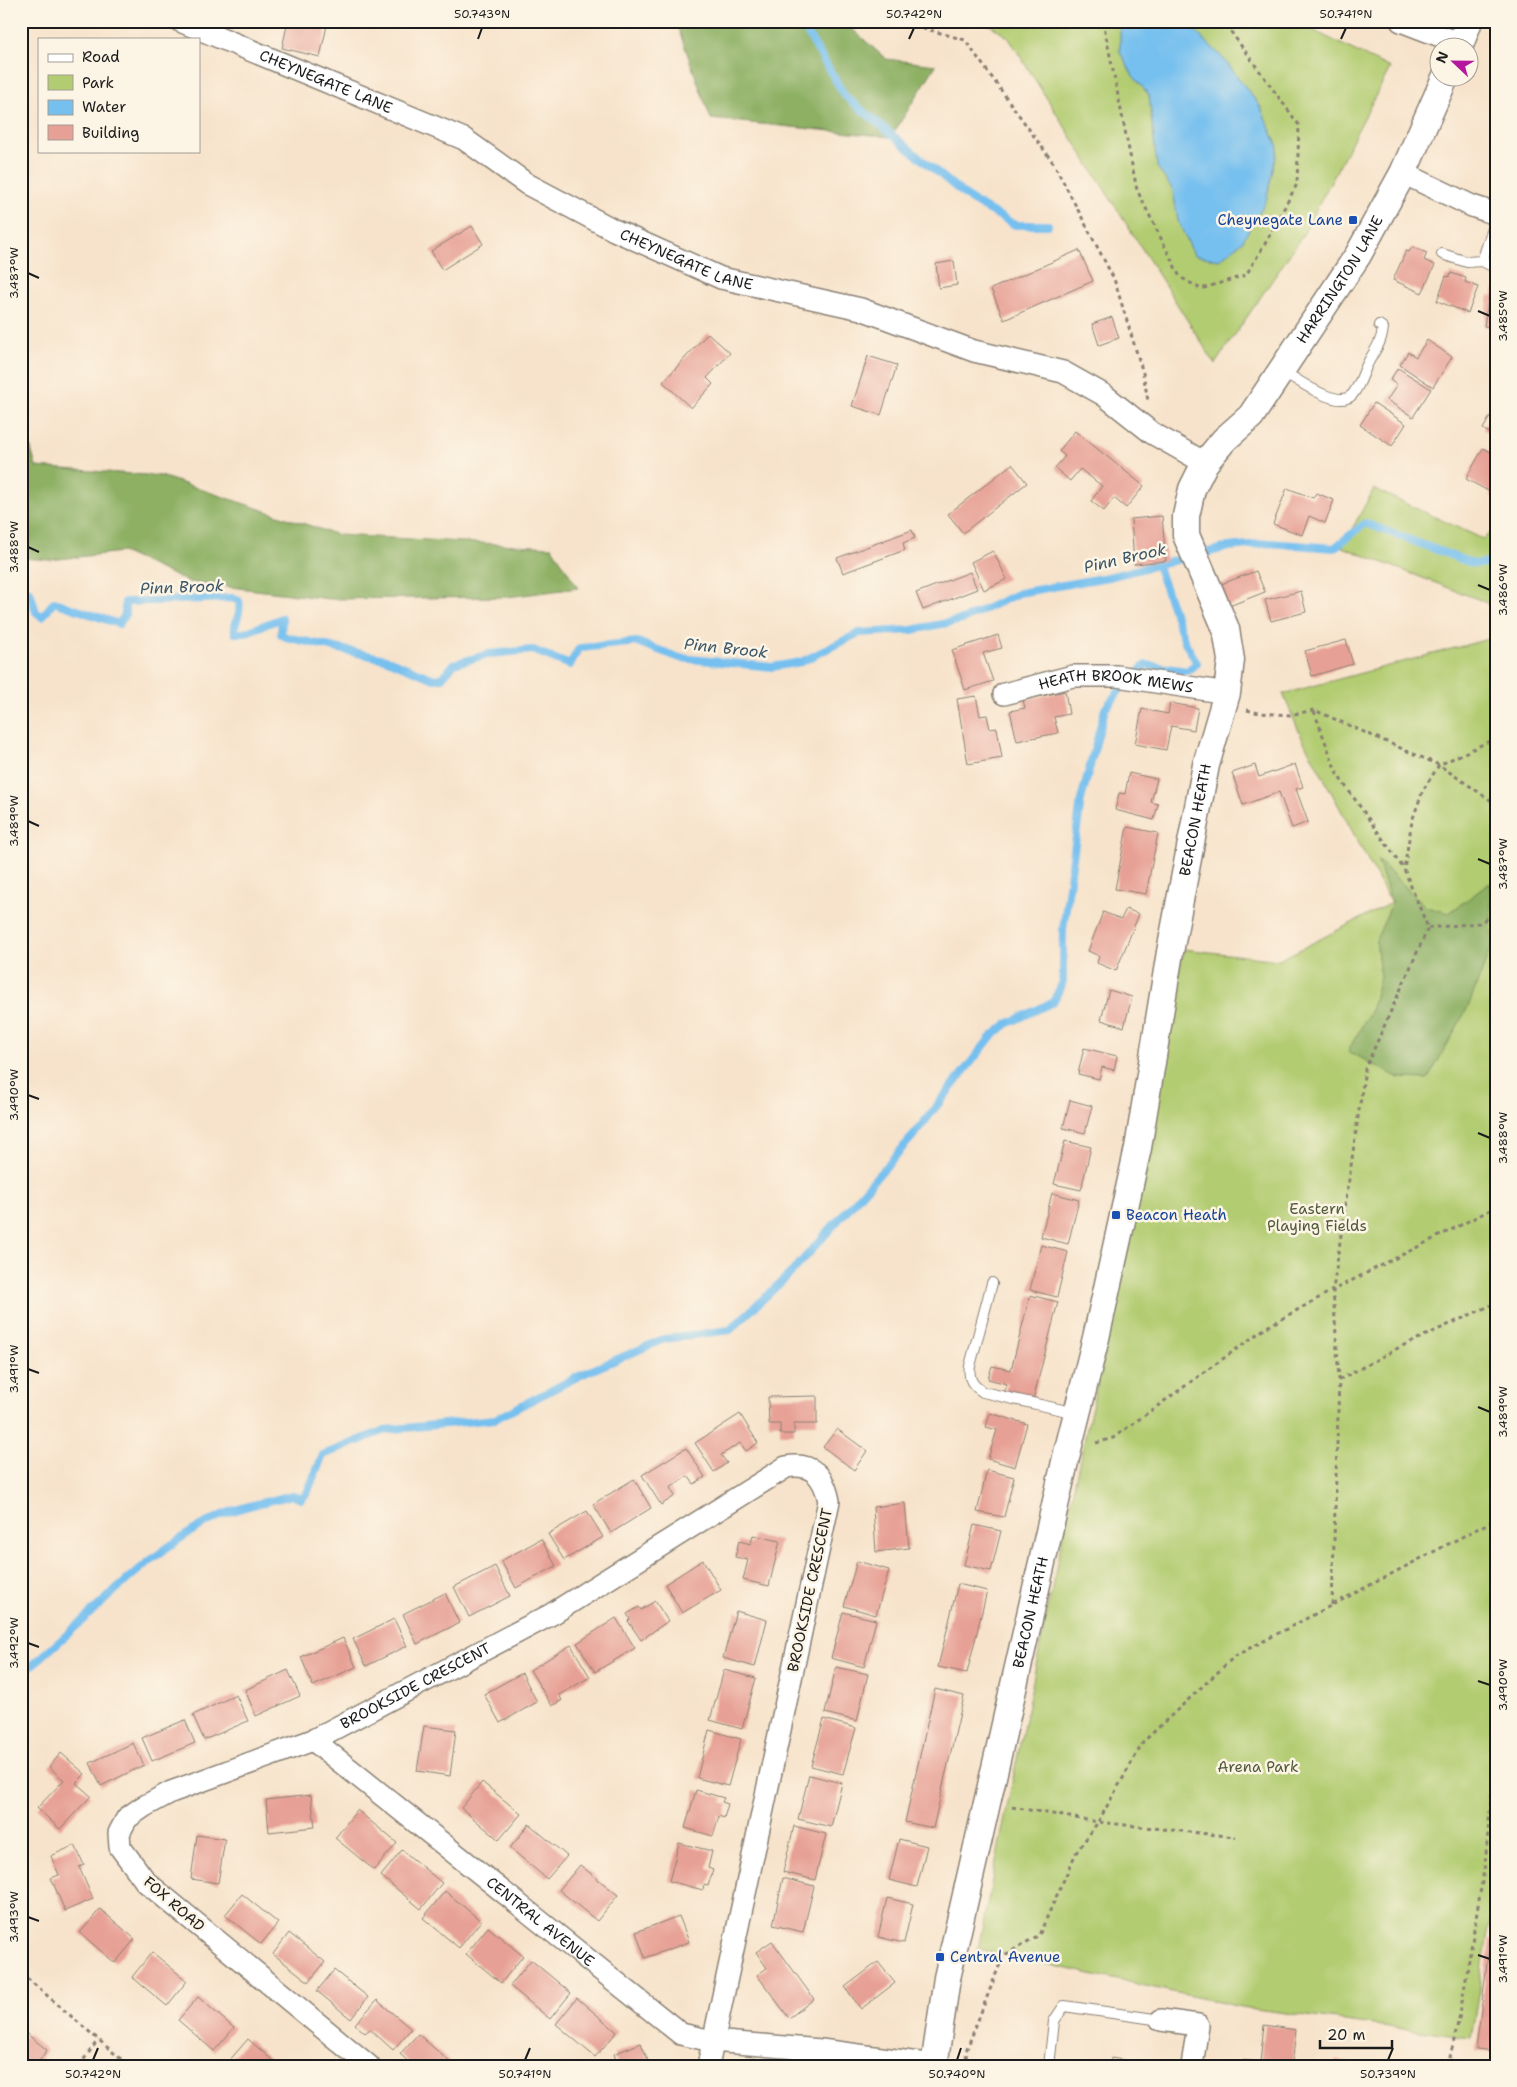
<svg xmlns="http://www.w3.org/2000/svg" width="1517" height="2087" font-family="'Shantell Sans',sans-serif">
  <style>
    .green { fill: #b2cc71; stroke: #677446 }
    .forest { fill: #8db063; stroke: #546640 }
    .water { fill: #76c0ef; stroke: #496e86 }
    .lines { fill: none; stroke-linecap: round; stroke-linejoin: round }
    .stream { stroke: #76c0ef; stroke-width: 8 }
    .building { fill: #e7a095 }
    .service-casing { stroke: #8a8074; stroke-width: 12 }
    .minor-casing { stroke: #8a8074; stroke-width: 24 }
    .tertiary-casing { stroke: #8a8074; stroke-width: 29 }
    .path { stroke: #8a8074; stroke-width: 3; stroke-dasharray: 4 4; stroke-linecap: butt }
    .service { stroke: #fff; stroke-width: 10 }
    .minor { stroke: #fff; stroke-width: 21 }
    .tertiary { stroke: #fff; stroke-width: 26 }
    .ticks { fill: none; stroke: #1c1c1c; stroke-width: 2 }
    .transit-dot { fill: #1a4fb4; stroke: #fcf5e5; stroke-width: 2 }
    .labels { text-anchor: middle; dominant-baseline: central; stroke-width: 5; stroke-linejoin: round; paint-order: stroke }
    .street-label { font-size: 15px; fill: #1c1c1c; stroke: #fcf5e5 }
    .transit-label { font-size: 15px; fill: #164399; stroke: #fcf5e5; text-anchor: start }
    .park-label { font-size: 15px; fill: #505a3a; stroke: #fcf5e5 }
    .water-label { font-size: 16px; font-style: italic; fill: #3c5566; stroke: #fcf5e5 }
    .neatline { fill: none; stroke: #1c1c1c; stroke-width: 2 }
    .ticks-label { font-size: 12px; text-anchor: middle; fill: #1c1c1c }
  </style>
  <rect width="100%" height="100%" fill="#fcf5e5"/>
  <filter id="ink" filterUnits="userSpaceOnUse"><feTurbulence type="fractalNoise" baseFrequency=".02" numOctaves="2"/><feDisplacementMap in="SourceGraphic" scale="10" xChannelSelector="R" yChannelSelector="G"/><feConvolveMatrix kernelMatrix="1 2 1 2 8 2 1 2 1" color-interpolation-filters="sRGB"/></filter>
  <filter id="wash" filterUnits="userSpaceOnUse"><feTurbulence type="fractalNoise" baseFrequency=".0096" numOctaves="4" result="noise"/><feDisplacementMap in="SourceGraphic" scale="20" xChannelSelector="R" yChannelSelector="G"/><feGaussianBlur stdDeviation="1.12" result="paint"/><feColorMatrix in="noise" values="0 0 0 0 0 0 0 0 0 0 0 0 0 0 0 0 0 1.4 0 .05"/><feComposite in="paint" operator="in"/></filter>
  <g filter="url(#wash)">
    <rect width="100%" height="100%" fill="#f7e3cb"/>
    <g class="green">
      <path d="M984 21H1294L1390 68 1303 235 1215 364 1008 37Z"/>
      <path d="M1374 489 1483 539 1496 528V620L1488 603 1342 547Z"/>
      <path d="M1496 637V1884L1471 2038 1241 2007 978 1949 1062 1539 1146 1168 1183 949 1279 960 1391 903 1301 736 1283 694Z"/>
    </g>
    <g class="forest">
      <path d="M672 21H843L886 59 936 65 891 137 711 119 678 28Z"/>
      <path d="M21 411 36 467 161 476 338 535 552 547 578 588 507 597 330 599 189 582 122 552 50 560 21 558Z"/>
      <path d="M1377 859 1426 907 1449 913 1490 883 1492 945 1468 1007 1428 1079 1399 1078 1348 1051 1372 1008 1380 977 1376 940 1392 903Z"/>
    </g>
    <path class="water" d="M1127 21H1183L1187 23 1223 58 1260 106 1278 147 1266 201 1242 242 1219 260 1194 255 1178 221 1173 190 1157 167 1149 95 1133 76 1120 52V27Z"/>
    <g class="lines">
      <g class="stream">
        <path d="M800 21 845 96 971 200 1015 225H1048"/>
        <path d="M21 588 30 592 36 612 42 617 54 602 119 624 125 615V602L232 598 239 601C242 617 233 621 235 633H244L282 618 281 634 286 637 385 659 434 679 442 678 454 664 489 654 533 650 570 665 578 650 581 648 637 642 680 658 772 667 801 662 859 633 912 630 962 620 1019 593 1108 577 1229 547 1269 543 1334 548 1365 523 1474 564 1496 563"/>
        <path d="M21 1674C88 1622 141 1554 218 1517 240 1506 268 1502 292 1495L301 1499 307 1493 323 1455 385 1430 495 1419 583 1374 664 1339 730 1330 793 1271 913 1136 991 1037 1007 1024 1053 1002 1063 982V930L1081 800 1105 709 1126 682 1146 665 1187 671 1197 663 1185 642 1157 565"/>
      </g>
    </g>
    <g id="blocks">
      <g class="building">
        <path d="M288 21H328L320 57 282 48Z"/>
        <path d="M472 226 483 244 442 270 431 251Z"/>
        <path d="M1412 247 1427 253 1424 260 1435 265 1422 293 1393 280 1406 251 1409 252Z"/>
        <path d="M1079 250 1093 281 1004 320 991 289Z"/>
        <path d="M954 261 957 285 939 288 936 264Z"/>
        <path d="M1451 273 1466 278 1465 282 1478 287 1468 313 1437 301 1446 276 1449 277Z"/>
        <path d="M1494 289 1496 290V328L1484 326 1489 295 1493 296Z"/>
        <path d="M1112 317 1119 338 1099 345 1092 324Z"/>
        <path d="M708 333 730 353 707 378 713 384 691 408 663 382Z"/>
        <path d="M1427 340 1452 357 1433 387 1400 365 1408 352 1416 357Z"/>
        <path d="M868 356 897 365 881 415 852 406Z"/>
        <path d="M1398 368 1431 389 1413 417 1387 400 1397 385 1390 380Z"/>
        <path d="M1374 403 1406 424 1392 446 1360 425Z"/>
        <path d="M1496 406V437L1483 429Z"/>
        <path d="M1075 431 1144 486 1126 508 1114 498 1104 511 1091 501 1102 486 1080 469 1070 481 1055 468 1065 456 1059 451Z"/>
        <path d="M1483 448 1496 455V499L1491 496 1492 493 1466 479Z"/>
        <path d="M1012 464 1027 483 963 533 948 514Z"/>
        <path d="M1287 488 1313 498 1316 493 1334 500 1325 523 1309 516 1302 535 1273 524Z"/>
        <path d="M1162 516 1166 561 1134 564 1131 519Z"/>
        <path d="M912 530 915 538 903 543 905 550 843 573 837 558Z"/>
        <path d="M993 551 1007 579 984 590 971 562Z"/>
        <path d="M1256 571 1265 592 1224 608 1216 586Z"/>
        <path d="M970 572 977 589 923 610 916 593Z"/>
        <path d="M1301 591 1306 612 1271 621 1265 600Z"/>
        <path d="M998 635 1002 648 983 653 993 681 965 690 952 650Z"/>
        <path d="M1346 640 1353 664 1312 676 1305 651Z"/>
        <path d="M1065 691 1069 714 1054 717 1058 733 1017 741 1010 711 1025 708 1023 700Z"/>
        <path d="M976 696 980 716 987 715 990 729 997 728 1002 758 968 764 957 699Z"/>
        <path d="M1170 703 1198 708 1194 730 1171 726 1166 750 1135 744 1142 709 1168 714Z"/>
        <path d="M1295 764 1303 787 1296 789 1308 822 1292 828 1279 792 1243 805 1232 773 1255 765 1259 777Z"/>
        <path d="M1129 773 1157 779 1151 802 1158 804 1154 820 1115 810 1119 793 1125 794Z"/>
        <path d="M1127 827 1158 833 1146 894 1115 889Z"/>
        <path d="M1126 909 1139 914 1116 971 1097 963 1099 956 1088 951 1103 912 1121 919Z"/>
        <path d="M1109 990 1132 997 1124 1027 1101 1020Z"/>
        <path d="M1084 1048 1117 1056 1114 1070 1102 1067 1099 1079 1078 1074Z"/>
        <path d="M1070 1100 1092 1106 1085 1133 1063 1128Z"/>
        <path d="M1065 1141 1091 1147 1081 1190 1054 1184Z"/>
        <path d="M1052 1193 1079 1200 1068 1244 1041 1237Z"/>
        <path d="M1041 1245 1068 1252 1057 1297 1030 1290Z"/>
        <path d="M1030 1295 1058 1302 1033 1400 1004 1393 1007 1384 988 1379 992 1366 1011 1370Z"/>
        <path d="M817 1396V1424H794V1434H780V1424H769L768 1397Z"/>
        <path d="M990 1413 1027 1424 1015 1467 988 1459 997 1430 986 1427Z"/>
        <path d="M740 1414 758 1443 746 1451 740 1443 721 1455 727 1463 714 1472 695 1443Z"/>
        <path d="M837 1429 867 1451 854 1470 823 1447Z"/>
        <path d="M686 1448 705 1477 694 1484 688 1476 670 1488 675 1496 661 1505 642 1475Z"/>
        <path d="M987 1470 1014 1477 1004 1517 977 1512Z"/>
        <path d="M634 1479 651 1508 611 1533 593 1504Z"/>
        <path d="M905 1503 909 1548 876 1552 873 1507Z"/>
        <path d="M587 1511 603 1537 564 1560 548 1534Z"/>
        <path d="M974 1525 1001 1531 991 1571 964 1565Z"/>
        <path d="M753 1535 780 1541 769 1586 743 1580 748 1560 735 1557 739 1541 751 1544Z"/>
        <path d="M541 1539 556 1566 516 1588 501 1561Z"/>
        <path d="M703 1560 721 1590 682 1613 665 1584Z"/>
        <path d="M857 1561 889 1570 876 1615 844 1606Z"/>
        <path d="M495 1566 510 1596 469 1617 454 1587Z"/>
        <path d="M958 1584 987 1591 967 1673 938 1667Z"/>
        <path d="M445 1593 459 1623 417 1644 403 1614Z"/>
        <path d="M655 1601 668 1621 641 1640 628 1621 630 1619 627 1614 639 1607 641 1610Z"/>
        <path d="M736 1611 767 1620 755 1667 723 1658Z"/>
        <path d="M843 1612 876 1620 864 1667 831 1658Z"/>
        <path d="M616 1618 635 1648 595 1672 577 1643Z"/>
        <path d="M394 1619 407 1646 366 1666 353 1639Z"/>
        <path d="M343 1638 356 1667 313 1686 301 1657Z"/>
        <path d="M571 1645 590 1677 559 1695 562 1700 552 1706 530 1670Z"/>
        <path d="M836 1667 868 1674 857 1721 825 1713Z"/>
        <path d="M288 1670 300 1696 256 1716 245 1690Z"/>
        <path d="M724 1670 756 1678 742 1729 710 1720Z"/>
        <path d="M522 1673 537 1702 500 1723 484 1694Z"/>
        <path d="M935 1689 964 1696 933 1828 905 1822Z"/>
        <path d="M236 1695 248 1721 204 1740 193 1715Z"/>
        <path d="M824 1719 856 1728 843 1774 811 1766Z"/>
        <path d="M185 1720 195 1743 152 1761 142 1738Z"/>
        <path d="M424 1726 456 1730 450 1776 417 1771Z"/>
        <path d="M709 1730 741 1739 728 1786 697 1778Z"/>
        <path d="M133 1743 144 1765 101 1786 90 1763Z"/>
        <path d="M61 1753 85 1774 76 1783 91 1796 60 1829 37 1808 64 1780 49 1767Z"/>
        <path d="M809 1775 842 1783 831 1827 798 1819Z"/>
        <path d="M482 1782 521 1814 499 1840 461 1808Z"/>
        <path d="M696 1790 724 1798 722 1802 728 1804 724 1818 719 1816 713 1836 685 1828Z"/>
        <path d="M311 1795 315 1827 269 1832 266 1800Z"/>
        <path d="M357 1810 397 1843 374 1870 335 1838Z"/>
        <path d="M529 1824 567 1856 547 1879 510 1848Z"/>
        <path d="M794 1826 826 1834 815 1880 783 1872Z"/>
        <path d="M197 1835 225 1839 218 1883 191 1879Z"/>
        <path d="M899 1839 927 1846 917 1887 889 1880Z"/>
        <path d="M679 1843 712 1851 708 1868 713 1870 708 1886 704 1885 703 1890 669 1881Z"/>
        <path d="M75 1845 84 1865 79 1867 93 1899 65 1911 51 1878 59 1875 51 1856Z"/>
        <path d="M402 1850 442 1883 421 1909 381 1876Z"/>
        <path d="M580 1865 618 1895 597 1921 559 1890Z"/>
        <path d="M783 1878 814 1886 803 1932 773 1925Z"/>
        <path d="M445 1891 481 1921 459 1948 423 1918Z"/>
        <path d="M242 1894 278 1923 261 1944 225 1915Z"/>
        <path d="M887 1898 913 1904 904 1943 878 1937Z"/>
        <path d="M100 1909 135 1939 115 1963 80 1933Z"/>
        <path d="M679 1916 689 1942 645 1958 636 1932Z"/>
        <path d="M488 1927 523 1956 501 1983 466 1954Z"/>
        <path d="M289 1933 325 1962 309 1982 273 1954Z"/>
        <path d="M1490 1939H1496V2052L1476 2050Z"/>
        <path d="M772 1941 814 1999 789 2018 757 1975 767 1968 756 1952Z"/>
        <path d="M152 1952 187 1981 167 2006 132 1977Z"/>
        <path d="M531 1960 571 1993 550 2019 510 1986Z"/>
        <path d="M878 1962 895 1983 861 2009 845 1987Z"/>
        <path d="M334 1970 368 1997 351 2019 317 1991Z"/>
        <path d="M198 1997 234 2028 214 2051 178 2020Z"/>
        <path d="M577 1998 617 2032 595 2057 556 2024Z"/>
        <path d="M377 2000 411 2029 393 2050 370 2029 365 2033 355 2024Z"/>
        <path d="M1264 2025 1296 2030 1292 2066 1274 2064V2066H1242V2060L1260 2062Z"/>
        <path d="M27 2034 47 2050 35 2066H21V2041Z"/>
        <path d="M418 2034 452 2064 450 2066H413L400 2054Z"/>
        <path d="M248 2039 279 2066H232L228 2062Z"/>
        <path d="M641 2043 650 2066H618L614 2054Z"/>
        <path d="M1111 2058 1153 2065V2066H1110Z"/>
        <path d="M1337 2061 1361 2065V2066H1336Z"/>
      </g>
    </g>
  </g>
  <g filter="url(#ink)">
    <use href="#blocks" fill-opacity="0" stroke="#8a8074" stroke-width="1"/>
    <g class="lines">
      <g class="service-casing">
        <g id="service">
          <path d="M1442 254 1467 262 1482 261 1496 220"/>
          <path d="M1482 261 1496 268"/>
          <path d="M1282 371C1297 379 1337 410 1352 395 1359 387 1362 376 1366 367 1372 353 1382 344 1383 328L1379 325"/>
          <path d="M992 1283 970 1366C968 1379 972 1385 983 1392L1076 1413"/>
          <path d="M1049 2066 1054 2021 1064 2006 1161 2020"/>
        </g>
      </g>
      <g class="minor-casing">
        <g id="minor">
          <path id="s1" d="M180 21 464 139 527 184 614 230 721 278 861 309 974 351 1063 372 1104 395 1152 433 1205 463"/>
          <path d="M1401 21 1461 44"/>
          <path d="M1403 173 1472 206 1496 214"/>
          <path id="s2" d="M1004 694 1073 676H1117L1227 693"/>
          <path id="s3" d="M313 1740 681 2034 712 2041 821 2050 934 2065"/>
          <path d="M1161 2020 1198 2025 1192 2066"/>
          <path id="s4" d="M369 2066 146 1882 120 1847 119 1833 127 1818 143 1807 171 1792 313 1740 552 1614 786 1467C812 1462 824 1476 829 1501L708 2066"/>
        </g>
      </g>
      <g class="tertiary-casing">
        <g id="tertiary">
          <path d="M1459 48 1469 21"/>
          <path id="s5" d="M934 2066 947 1978 1067 1453 1096 1338 1138 1148 1170 952 1206 765 1227 693 1231 660 1226 629 1186 535V516L1192 489 1205 463 1224 440 1251 416 1358 255 1403 173 1445 78"/>
        </g>
      </g>
      <g class="path">
        <path d="M908 21 916 26 965 40 1054 164 1114 279 1143 373 1148 401"/>
        <path d="M1103 21 1137 190 1180 277 1201 289 1246 275 1266 242 1297 184 1299 125 1223 21"/>
        <path d="M1247 710 1259 713 1290 715 1314 710 1439 765 1496 804"/>
        <path d="M1314 711 1337 774 1404 869"/>
        <path d="M1428 928 1479 923 1496 913"/>
        <path d="M1339 1380 1400 1347 1496 1303"/>
        <path d="M1096 1443 1113 1438 1267 1327 1333 1290 1496 1207"/>
        <path d="M1332 1605 1339 1380 1333 1290 1365 1069 1428 928 1404 869 1412 821 1423 790 1439 765 1496 738"/>
        <path d="M1012 1807 1098 1822 1144 1741 1235 1656 1496 1519"/>
        <path d="M21 1973 129 2066"/>
        <path d="M79 2066 98 2040"/>
        <path d="M967 2066 966 2051 1003 1956 1039 1935 1076 1853 1098 1822 1236 1837"/>
        <path d="M1448 2066 1460 2014 1485 1864 1496 1749"/>
      </g>
      <use href="#service" class="service"/>
      <use href="#minor" class="minor"/>
      <use href="#tertiary" class="tertiary"/>
    </g>
  </g>
  <path class="ticks" d="M478 39 482 28M909 39 914 28M1341 39 1346 28M28 273 39 278M1478 311 1490 316M28 547 39 552M1478 585 1490 590M28 821 39 826M1478 859 1490 864M28 1095 39 1099M1478 1133 1490 1138M28 1369 39 1373M1478 1407 1490 1412M28 1643 39 1647M1478 1681 1490 1685M28 1917 39 1921M1478 1955 1490 1959M93 2060 98 2048M525 2060 530 2048M957 2060 961 2048M1388 2060 1393 2048"/>
  <g class="transit-dot">
    <rect x="1348" y="215" width="10" height="10" rx="2.5"/>
    <rect x="1111" y="1210" width="10" height="10" rx="2.5"/>
    <rect x="935" y="1952" width="10" height="10" rx="2.5"/>
  </g>
  <g class="labels">
    <g class="street-label">
      <text stroke="none"><textPath href="#s1" startOffset="158">CHEYNEGATE LANE</textPath></text>
      <text stroke="none"><textPath href="#s1" startOffset="562">CHEYNEGATE LANE</textPath></text>
      <text stroke="none"><textPath href="#s5" startOffset="1876">HARRINGTON LANE</textPath></text>
      <text stroke="none"><textPath href="#s2" startOffset="114">HEATH BROOK MEWS</textPath></text>
      <text stroke="none"><textPath href="#s5" startOffset="1274">BEACON HEATH</textPath></text>
      <text transform="translate(810 1590) rotate(-78)">BROOKSIDE CRESCENT</text>
      <text stroke="none"><textPath href="#s5" startOffset="464">BEACON HEATH</textPath></text>
      <text stroke="none"><textPath href="#s4" startOffset="682">BROOKSIDE CRESCENT</textPath></text>
      <text transform="translate(174 1904) rotate(41)">FOX ROAD</text>
      <text stroke="none"><textPath href="#s3" startOffset="291">CENTRAL AVENUE</textPath></text>
    </g>
    <g class="transit-label">
      <text x="1343" y="220" text-anchor="end">Cheynegate Lane</text>
      <text x="1126" y="1215">Beacon Heath</text>
      <text x="950" y="1957">Central Avenue</text>
    </g>
    <g class="park-label">
      <text x="1317" y="1209">Eastern<tspan x="1317" dy="17">Playing Fields</tspan></text>
      <text x="1258" y="1767">Arena Park</text>
    </g>
    <g class="water-label">
      <text transform="translate(1125 558) rotate(-13)">Pinn Brook</text>
      <text transform="translate(182 587) rotate(-2)">Pinn Brook</text>
      <text transform="translate(726 648) rotate(6)">Pinn Brook</text>
    </g>
  </g>
  <rect width="1517" height="2087" fill="none" stroke="#fcf5e5" stroke-width="55"/>
  <rect x="38" y="38" width="162" height="115" fill="#fcf5e5" stroke="#a29e95"/>
  <rect x="48" y="54" width="25" height="8" fill="#ffffff" stroke="#a29e95"/>
  <text x="82" y="62" font-size="15" fill="#1c1c1c">Road</text>
  <rect x="48" y="75" width="25" height="15" fill="#b2cc71" stroke="#a29e95"/>
  <text x="82" y="88" font-size="15" fill="#1c1c1c">Park</text>
  <rect x="48" y="100" width="25" height="15" fill="#76c0ef" stroke="#a29e95"/>
  <text x="82" y="112" font-size="15" fill="#1c1c1c">Water</text>
  <rect x="48" y="125" width="25" height="15" fill="#e7a095" stroke="#a29e95"/>
  <text x="82" y="138" font-size="15" fill="#1c1c1c">Building</text>
  <g transform="translate(1454 62) rotate(292)"><circle r="24" fill="#fcf5e5" stroke="#a29e95"/>
  <path d="M0-4L9 19L0 12L-9 19Z" fill="#b5179e"/>
  <text y="-8" font-size="14" font-weight="bold" text-anchor="middle" fill="#1c1c1c">N</text>
  </g>
  <path d="M1320 2040v8h72v-8" fill="none" stroke="#1c1c1c" stroke-width="2.5"/>
  <text x="1327" y="2040" font-size="15" fill="#1c1c1c" stroke="#fcf5e5" stroke-width="4" paint-order="stroke">20 m</text>
  <rect x="28" y="28" width="1462" height="2032" class="neatline"/>
  <g class="ticks-label">
    <text x="482" y="18">50.743°N</text>
    <text x="914" y="18">50.742°N</text>
    <text x="1346" y="18">50.741°N</text>
    <text transform="translate(14 273) rotate(-90)" y="4">3.487°W</text>
    <text transform="translate(1503 316) rotate(-90)" y="4">3.485°W</text>
    <text transform="translate(14 547) rotate(-90)" y="4">3.488°W</text>
    <text transform="translate(1503 590) rotate(-90)" y="4">3.486°W</text>
    <text transform="translate(14 821) rotate(-90)" y="4">3.489°W</text>
    <text transform="translate(1503 864) rotate(-90)" y="4">3.487°W</text>
    <text transform="translate(14 1095) rotate(-90)" y="4">3.490°W</text>
    <text transform="translate(1503 1138) rotate(-90)" y="4">3.488°W</text>
    <text transform="translate(14 1369) rotate(-90)" y="4">3.491°W</text>
    <text transform="translate(1503 1412) rotate(-90)" y="4">3.489°W</text>
    <text transform="translate(14 1643) rotate(-90)" y="4">3.492°W</text>
    <text transform="translate(1503 1685) rotate(-90)" y="4">3.490°W</text>
    <text transform="translate(14 1917) rotate(-90)" y="4">3.493°W</text>
    <text transform="translate(1503 1959) rotate(-90)" y="4">3.491°W</text>
    <text x="93" y="2078">50.742°N</text>
    <text x="525" y="2078">50.741°N</text>
    <text x="957" y="2078">50.740°N</text>
    <text x="1388" y="2078">50.739°N</text>
  </g>
</svg>
